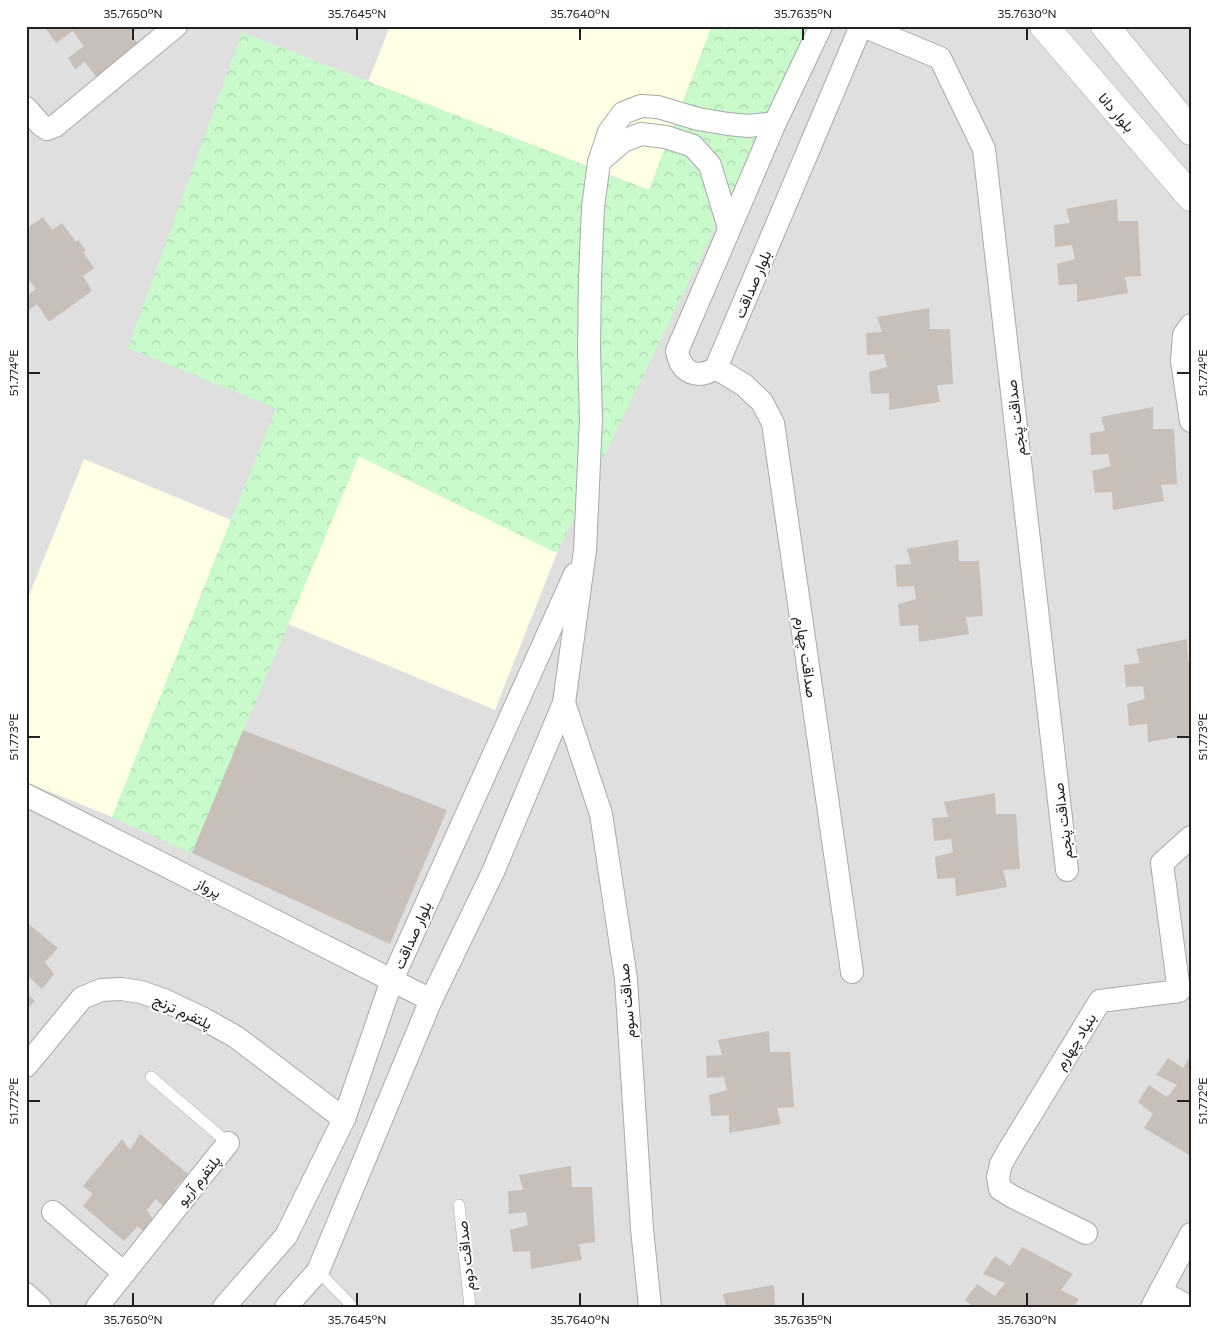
<svg xmlns="http://www.w3.org/2000/svg" width="1217" height="1333" font-family="Commissioner,Vazirmatn,sans-serif">
  <style>
    .residential { fill: #e0dfdf }
    .education { fill: #ffffe5 }
    .park { fill: url(#park-crowns) }
    .building { fill: #c7bfb8 }
    .lines { fill: none; stroke-linecap: round; stroke-linejoin: round }
    .service-casing { stroke: #a9a9a9; stroke-width: 12 }
    .minor-casing { stroke: #a9a9a9; stroke-width: 24 }
    .tertiary-casing { stroke: #a9a9a9; stroke-width: 29 }
    .service { stroke: #fff; stroke-width: 11 }
    .minor { stroke: #fff; stroke-width: 22 }
    .tertiary { stroke: #fff; stroke-width: 28 }
    .ticks { fill: none; stroke: #222; stroke-width: 2 }
    .labels { text-anchor: middle; dominant-baseline: central; stroke-width: 4; stroke-linejoin: round; paint-order: stroke }
    .street-label { font-size: 15px; fill: #222; stroke: #fff }
    .neatline { fill: none; stroke: #222; stroke-width: 2 }
    .ticks-label { font-size: 12px; text-anchor: middle; fill: #222 }
  </style>
  <defs>
    <pattern id="park-crowns" width="20" height="18" patternUnits="userSpaceOnUse" patternTransform="scale(1.25)"><rect width="20" height="18" fill="#c8facc"/><path d="M2 6a3 3 0 1 1 6 0M12 15a3 3 0 1 1 6 0" fill="none" stroke="#acd6af"/></pattern>
  </defs>
  <rect width="100%" height="100%" fill="#f2efe9"/>
  <rect class="residential" x="26" y="26" width="1165" height="1281"/>
  <g class="education">
    <path d="M390 26H712L649 190 368 82Z"/>
    <path d="M359 456 557 553 495 710 288 624Z"/>
    <path d="M84 459 231 520 112 817 26 782V603Z"/>
  </g>
  <path class="park" d="M712 26H813L557 553 359 456 192 853 112 817 276 408 128 348 242 32 649 190Z"/>
  <g class="building">
    <path d="M49 26H141L131 34 141 48 98 79 85 62 75 69 68 58 84 46 73 31 56 43 46 29Z"/>
    <path d="M1117 199 1118 221H1138L1141 276 1125 277 1128 293 1077 302V284L1059 285 1057 264 1075 259 1072 245 1055 247 1054 225 1070 223 1066 209Z"/>
    <path d="M43 217 52 230 62 223 76 242 78 240 86 251 83 252 94 268 83 276 92 291 49 322 37 304 26 312V296L36 289 26 276V229Z"/>
    <path d="M929 308 930 329H950L953 384 937 385 940 402 889 410V393L871 394 869 372 887 367 884 354 867 355 866 333 882 332 877 317Z"/>
    <path d="M1153 407V429H1174L1177 484 1161 485 1164 501 1113 510 1112 492 1095 493 1092 471 1111 466 1108 454 1091 455 1090 433 1105 431 1101 417Z"/>
    <path d="M958 540 959 561H979L983 616 966 617 969 634 919 642 918 625 900 626 898 604 916 599 914 586 897 587 895 565 911 564 907 549Z"/>
    <path d="M1187 639 1188 661H1191V735L1148 742 1147 724 1129 726 1127 704 1145 699 1143 686 1126 687 1124 665 1140 663 1136 649Z"/>
    <path d="M243 730 447 810 390 944 192 853Z"/>
    <path d="M995 793 996 814H1016L1020 869 1003 870 1007 887 956 896 955 878 937 879 935 857 953 852 951 839 934 841 932 818 948 817 944 802Z"/>
    <path d="M26 922 58 948 45 962 54 974 42 989 26 974Z"/>
    <path d="M26 993 35 1001 26 1010Z"/>
    <path d="M769 1031 770 1052H790L794 1107 777 1108 781 1124 729 1133V1115L711 1116 709 1095 727 1090 724 1077 707 1078 706 1056 722 1055 718 1040Z"/>
    <path d="M1191 1055V1156L1144 1128 1153 1114 1138 1102 1149 1085 1167 1097 1177 1085 1156 1075 1168 1058 1183 1068Z"/>
    <path d="M140 1134 188 1174 174 1189 182 1194 168 1211 156 1199 147 1210 154 1221 144 1232 138 1226 124 1241 83 1206 93 1194 83 1186 122 1139 130 1150Z"/>
    <path d="M571 1166 572 1187H592L595 1242 579 1244 582 1260 531 1269 530 1251 513 1252 510 1230 528 1225 526 1212 509 1214 508 1191 523 1190 519 1175Z"/>
    <path d="M1022 1247 1073 1274 1061 1290 1079 1299 1074 1307H974L965 1300 977 1284 995 1296 1005 1283 983 1274 995 1256 1010 1266Z"/>
    <path d="M774 1285 775 1307H726L723 1294Z"/>
  </g>
  <g class="lines">
    <g class="service-casing">
      <g id="service">
        <path d="M151 1077 228 1143"/>
        <path d="M459 1205 470 1307"/>
        <path d="M318 1271 353 1307"/>
      </g>
    </g>
    <g class="minor-casing">
      <g id="minor">
        <path d="M821 26 775 123 677 351C681 373 697 380 716 368L861 26"/>
        <path d="M863 26 940 58 984 149 1067 870"/>
        <path d="M26 108 41 125 47 129 55 126 176 26"/>
        <path d="M600 161 623 141 641 134 666 137 693 146 710 165 729 228"/>
        <path d="M1191 325 1184 335 1182 361 1191 421"/>
        <path d="M716 368 744 385 762 402 773 423 852 972"/>
        <path d="M564 703 601 814 626 979 642 1229 650 1307"/>
        <path d="M26 795 431 1000"/>
        <path d="M26 1066 82 998 101 990 121 989 141 992 164 1000 204 1019 236 1037 344 1119"/>
        <path d="M53 1212 124 1273"/>
        <path d="M1086 1233 1013 1197 1000 1189 998 1177 1001 1164 1009 1150 1100 1001 1179 991 1162 863 1191 837"/>
        <path d="M1160 1291 1189 1307"/>
        <path d="M26 1294 40 1307"/>
        <path d="M97 1307 228 1143"/>
        <path d="M224 1307 286 1236 344 1119 392 980 575 574"/>
        <path d="M286 1307 318 1271 431 1000 493 872 564 703 585 550 591 419 589 350 590 278 593 207 599 162 609 132 623 113 641 106 658 107 698 119 728 124 748 126 775 123"/>
        <path d="M1152 1307 1191 1234"/>
      </g>
    </g>
    <g class="tertiary-casing">
      <g id="tertiary">
        <path d="M1044 26 1191 197"/>
        <path d="M1105 26 1191 131"/>
      </g>
    </g>
    <use href="#service" class="service"/>
    <use href="#minor" class="minor"/>
    <use href="#tertiary" class="tertiary"/>
  </g>
  <path class="ticks" d="M133 28V40M357 28V40M580 28V40M803 28V40M1027 28V40M28 373H40M1177 373H1190M28 737H40M1177 737H1190M28 1101H40M1177 1101H1190M133 1293V1306M357 1293V1306M580 1293V1306M803 1293V1306M1027 1293V1306"/>
  <g class="labels">
    <g class="street-label">
      <text transform="translate(1117 112) rotate(49)">بلوار دانا</text>
      <text transform="translate(752 284) rotate(-67)">بلوار صداقت</text>
      <text transform="translate(1015 418) rotate(-97)">صداقت پنجم</text>
      <text transform="translate(807 657) rotate(82)">صداقت چهارم</text>
      <text transform="translate(1062 821) rotate(-97)">صداقت پنجم</text>
      <text transform="translate(209 887) rotate(27)">پرواز</text>
      <text transform="translate(412 935) rotate(-66)">بلوار صداقت</text>
      <text transform="translate(626 1001) rotate(-95)">صداقت سوم</text>
      <text transform="translate(183 1011) rotate(25)">پلتفرم ترنج</text>
      <text transform="translate(1075 1041) rotate(-58)">بنیاد چهارم</text>
      <text transform="translate(198 1180) rotate(-51)">پلتفرم آریو</text>
      <text transform="translate(465 1256) rotate(-96)">صداقت دوم</text>
    </g>
  </g>
  <rect width="1217" height="1333" fill="none" stroke="#ffffff" stroke-width="55"/>
  <rect x="28" y="28" width="1162" height="1278" class="neatline"/>
  <g class="ticks-label">
    <text x="133" y="18">35.7650°N</text>
    <text x="357" y="18">35.7645°N</text>
    <text x="580" y="18">35.7640°N</text>
    <text x="803" y="18">35.7635°N</text>
    <text x="1027" y="18">35.7630°N</text>
    <text transform="translate(1203 373) rotate(-90)" y="4">51.774°E</text>
    <text transform="translate(14 373) rotate(-90)" y="4">51.774°E</text>
    <text transform="translate(1203 737) rotate(-90)" y="4">51.773°E</text>
    <text transform="translate(14 737) rotate(-90)" y="4">51.773°E</text>
    <text transform="translate(1203 1101) rotate(-90)" y="4">51.772°E</text>
    <text transform="translate(14 1101) rotate(-90)" y="4">51.772°E</text>
    <text x="133" y="1324">35.7650°N</text>
    <text x="357" y="1324">35.7645°N</text>
    <text x="580" y="1324">35.7640°N</text>
    <text x="803" y="1324">35.7635°N</text>
    <text x="1027" y="1324">35.7630°N</text>
  </g>
</svg>
